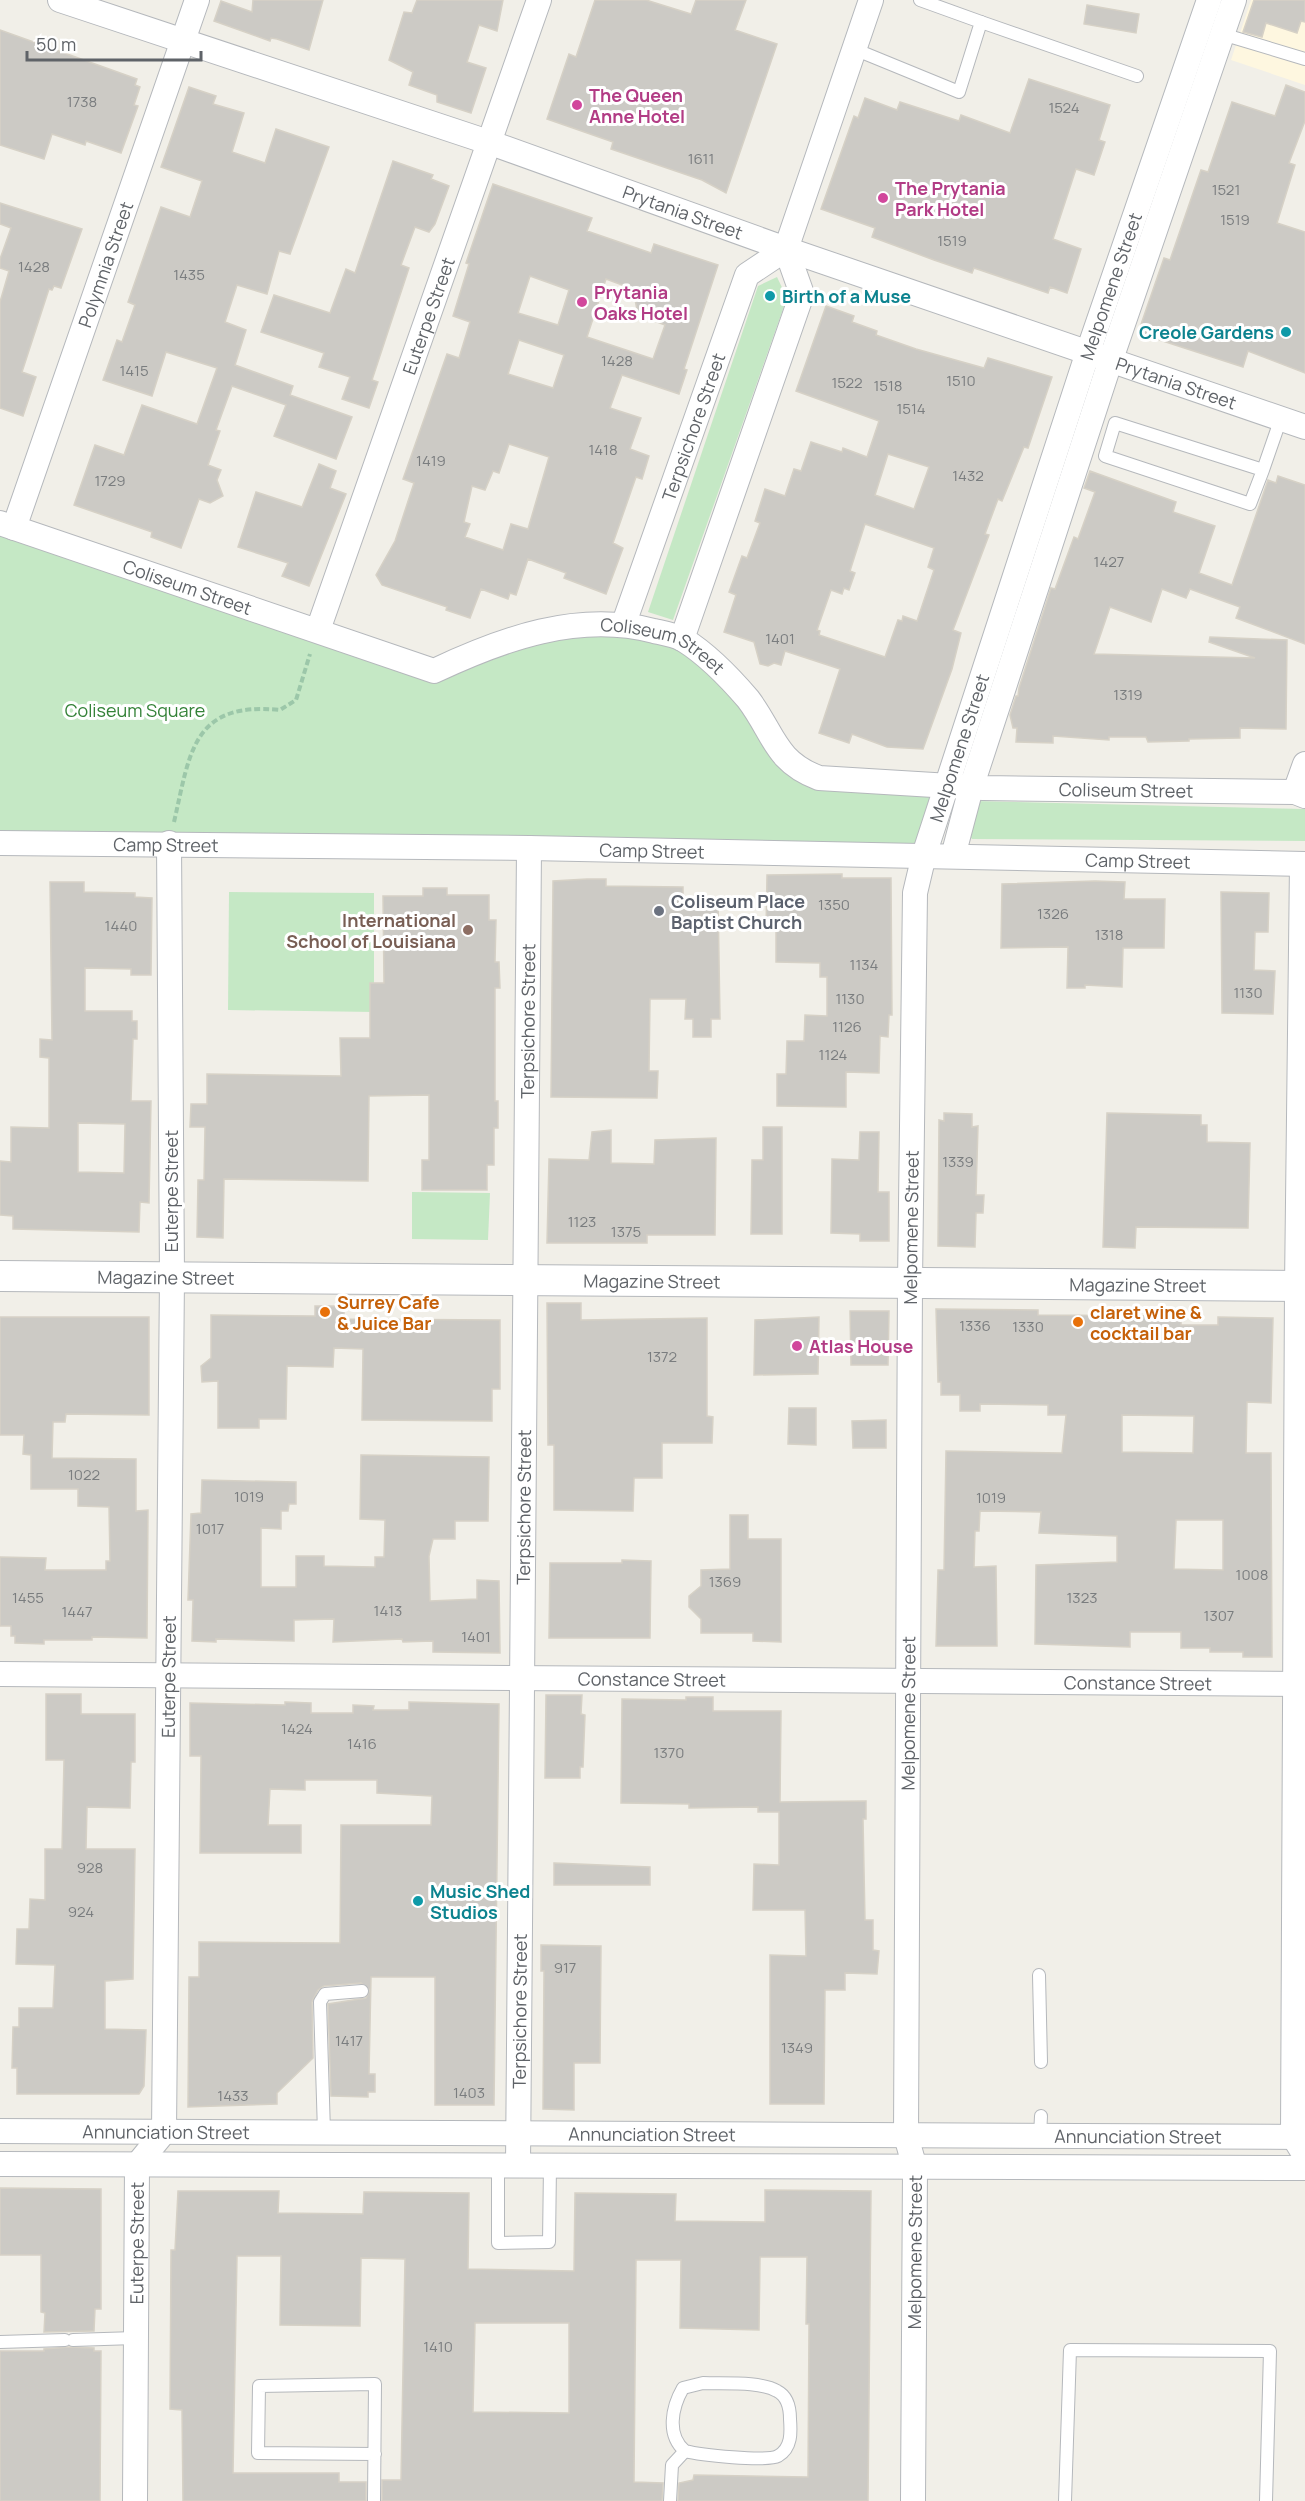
<svg xmlns="http://www.w3.org/2000/svg" width="1305" height="2501" font-family="Manrope,sans-serif">
  <style>
    .commercial { fill: #fef7e0 }
    .green { fill: #c5e8c5 }
    .building { fill: #cccac5; stroke: #d6d1c6; stroke-width: 1.5; fill-rule: evenodd }
    .lines { fill: none; stroke-linecap: round; stroke-linejoin: round }
    .service-casing { stroke: #b5b8bc; stroke-width: 14 }
    .minor-casing { stroke: #b5b8bc; stroke-width: 26 }
    .tertiary-casing { stroke: #b5b8bc; stroke-width: 32 }
    .path { stroke: #9cc7a9; stroke-width: 4; stroke-dasharray: 6 3; stroke-linecap: butt }
    .service { stroke: #fff; stroke-width: 12 }
    .minor { stroke: #fff; stroke-width: 24 }
    .tertiary { stroke: #fff; stroke-width: 30 }
    .hotel-dot { fill: #d1479c; stroke: #fff; stroke-width: 2 }
    .culture-dot { fill: #0f9aa8; stroke: #fff; stroke-width: 2 }
    .worship-dot { fill: #6b7280; stroke: #fff; stroke-width: 2 }
    .education-dot { fill: #8d6e63; stroke: #fff; stroke-width: 2 }
    .food-dot { fill: #e8710a; stroke: #fff; stroke-width: 2 }
    .labels { text-anchor: middle; dominant-baseline: central; stroke-width: 6; stroke-linejoin: round; paint-order: stroke }
    .number-label { font-size: 15px; fill: #7a7d7f }
    .hotel-label { font-size: 18px; font-weight: bold; fill: #b23c85; stroke: #fff; text-anchor: start }
    .street-label { font-size: 18px; fill: #5f6368; stroke: #fff }
    .culture-label { font-size: 18px; font-weight: bold; fill: #0d838f; stroke: #fff; text-anchor: start }
    .park-label { font-size: 18px; fill: #348238; stroke: #fff }
    .worship-label { font-size: 18px; font-weight: bold; fill: #5b616d; stroke: #fff; text-anchor: start }
    .education-label { font-size: 18px; font-weight: bold; fill: #785e54; stroke: #fff; text-anchor: end }
    .food-label { font-size: 18px; font-weight: bold; fill: #c56008; stroke: #fff; text-anchor: start }
  </style>
  <rect width="100%" height="100%" fill="#f1efe8"/>
  <path class="commercial" d="M1251 0H1305V85L1231 60Z"/>
  <g class="green">
    <path d="M777 277 787 298 673 620 648 612 758 286Z"/>
    <path d="M0 523 434 671 572 624 682 639 799 771 947 786 924 855 0 843Z"/>
    <path d="M975 801 1305 809V841L972 839 966 831Z"/>
    <path d="M229 892 374 893V1012L228 1010Z"/>
    <path d="M412 1192 490 1193 488 1240 412 1239Z"/>
  </g>
  <g class="building">
    <path d="M253 0H323L309 50 277 39 271 38 270 41 214 21 221 1 252 12Z"/>
    <path d="M417 0H503L497 31 479 25 467 62 486 68 471 113 437 102V95L409 85 413 72 389 60 404 12 412 13Z"/>
    <path d="M595 0H646L691 14 696 0H746L735 30 777 44 726 193 702 180 611 149 613 142 547 119 569 54 576 57Z"/>
    <path d="M1254 0H1305V22L1301 21 1297 33 1266 23 1262 37 1243 32Z"/>
    <path d="M1087 5 1139 14 1136 33 1084 24Z"/>
    <path d="M0 30 137 79 135 85 140 87 134 105 138 106 121 153 86 141 85 145 52 134 44 159 0 145Z"/>
    <path d="M1029 79 1110 105 1099 140 1105 142 1094 175 1076 169 1053 239 1081 249 1067 293 1050 287 1048 293 974 268 972 273 934 260 872 237 875 228 821 209 854 116 858 118 865 98 897 110 900 102 959 121 961 115 1010 133Z"/>
    <path d="M1286 85 1305 92V121L1289 163 1295 165 1277 223 1305 232V373L1248 351 1243 367 1138 333 1164 258 1170 260 1201 170 1208 172 1232 102 1275 116Z"/>
    <path d="M189 87 216 96 213 104 244 113 232 152 265 163 276 129 329 147 290 254 279 251 267 294 237 285 225 322 246 330 235 365 293 386 290 395 352 417 336 459 274 436 286 405 232 386 216 430 220 431 208 465 221 470 217 480 223 496 210 503 199 499 181 548 151 537 152 532 74 505 95 445 124 455 142 405 197 424 217 368 166 352 152 396 103 380 117 340 122 342 135 305 128 302 161 207 190 217 202 181 161 167Z"/>
    <path d="M393 161 433 175 431 179 449 186 435 224 429 232 415 227 401 265 409 268 372 380 378 382 369 408 342 399 350 377 319 367 324 353 261 332 274 295 330 313 346 269 355 273Z"/>
    <path d="M493 184 592 218 587 231 651 253 654 244 718 265 684 369 687 370 679 394 622 375 610 408 641 418 630 449 649 456 642 479 636 477 613 543 623 548 606 594 564 578 566 573 528 559 516 595 510 593 508 599 481 589 470 618 446 610 447 607 382 585 376 575 395 541 414 483 403 479 447 354 459 358 470 322 453 316 469 264 466 263ZM530 276 569 290 558 325 518 313ZM606 279 633 289 638 315 665 325 653 359 587 337ZM519 340 564 355 553 388 508 374ZM509 444 549 457 528 529 511 524 503 550 465 537 470 524 464 522 472 486 485 490 493 471 499 473Z"/>
    <path d="M0 203 82 229 61 288 54 286 52 290 49 289 22 372 36 377 23 416 0 408V302L9 271 0 268V259L11 228 0 224Z"/>
    <path d="M826 306 854 316 852 322 877 331 876 335 916 349 984 368 988 358 1052 377 1028 448 1024 447 1002 501 998 499 985 534 989 535 953 630 961 633 952 669 923 749 887 747 852 734 849 743 819 733 840 669 785 651 781 665 774 663 768 666 760 664 754 642 724 632 736 595 729 592 742 556 747 558 760 523 755 521 765 489 785 496 794 469 801 471 811 442 842 452 843 448 867 457 879 421 796 391ZM888 454 929 467 914 509 875 495ZM865 524 934 548 928 567 934 570 917 621 903 616 902 621 898 620 885 657 819 635 820 631 817 630 831 590 842 594 844 588 849 590 855 573 850 571Z"/>
    <path d="M319 464 336 471 330 488 346 494 309 586 282 576 288 563 238 547 256 492 302 507Z"/>
    <path d="M1090 471 1176 502 1173 512 1215 526 1199 573 1232 585 1268 480 1276 483 1278 476 1305 485V644L1236 618 1240 607 1190 589 1186 598 1162 589 1151 622 1110 607 1094 654 1255 658 1209 642 1210 637 1287 640 1286 729 1240 728V738L1189 739V741L1148 742 1146 737H1109V740L1053 736V743L1016 742 1017 728H1013L1010 715 1016 696H1018L1019 688 1051 588 1055 589 1074 537 1078 539 1095 492 1084 488Z"/>
    <path d="M842 874V878H891L892 1015H889L888 1037 880 1036 879 1073 846 1072V1107L777 1106V1074H786L787 1041H804L805 1015 827 1016V977H820V963L776 962V931H766L767 875Z"/>
    <path d="M587 879H606V886L683 887V898H718L720 1019H711V1037H693V1019H685L686 999H650L649 1071H658L657 1098 551 1097 553 881Z"/>
    <path d="M1095 881 1125 882 1124 899H1165L1164 948H1123L1122 987 1085 985V988H1067L1068 947 1001 948 1002 884Z"/>
    <path d="M50 882H84V892L135 893V897L152 898 151 975H131V969L85 968V1011H132V1021H137V1039H133L131 1101H151L149 1203 140 1202 139 1232 13 1229V1216L0 1215V1161L11 1162V1127L49 1128V1058L40 1057V1039L52 1040ZM78 1123 125 1124 124 1173 78 1172Z"/>
    <path d="M423 888H447V895H489V920H496L495 962H499L500 988H495V1101H498V1128H494V1165H487V1190H422V1160H429V1095L369 1096 368 1181 224 1179 223 1238 197 1237 198 1180H204L205 1127H190L191 1104H207V1074L341 1076 340 1038H370V983H384L383 896H423Z"/>
    <path d="M1221 892 1269 893 1268 932H1255L1254 970 1275 971 1273 1014 1222 1013Z"/>
    <path d="M944 1113 972 1114V1127L978 1126 976 1195H984L983 1213H976L975 1247 938 1246 939 1120 944 1121Z"/>
    <path d="M1107 1113 1201 1115V1125H1207V1142L1250 1143 1248 1228 1136 1227 1135 1248 1103 1247Z"/>
    <path d="M763 1127H782V1234H751L752 1160H763Z"/>
    <path d="M611 1130V1163L654 1164 655 1140 716 1138 715 1235H647V1243H547L549 1159 589 1160 592 1132Z"/>
    <path d="M860 1132H879L878 1192H889V1241H860V1234L831 1233 832 1159 859 1160Z"/>
    <path d="M547 1303H581V1320L707 1318V1416L713 1417 712 1443H662V1478H634L633 1511 554 1510V1445H548Z"/>
    <path d="M315 1306H344V1319L500 1320V1389H492V1421L362 1420 363 1349 334 1348 333 1367 287 1366 286 1419H259V1428H218V1381L202 1382 201 1366 211 1358V1315L315 1316Z"/>
    <path d="M936 1309 1038 1310V1315L1181 1316V1325H1218V1317L1273 1318 1271 1403 1247 1402 1246 1453H1271L1272 1657H1243V1652H1210V1648H1181V1632H1130V1647L1035 1644 1036 1565 1117 1562V1536L1039 1533 1041 1512 980 1511 979 1531H975L974 1567 996 1566 997 1646H936L938 1570H944L946 1451 1062 1453 1066 1415H1048V1405L980 1404V1411H960V1395H941V1382H938ZM1122 1415 1194 1416 1193 1453 1122 1452ZM1176 1520H1223V1570L1174 1569Z"/>
    <path d="M850 1311H889L888 1365H851Z"/>
    <path d="M0 1317H149V1415L66 1414 65 1422H53L52 1458 136 1459V1511L148 1510 147 1638 92 1637V1640H44V1644L15 1643V1636H11V1626H0V1557L46 1558 45 1570H106V1561H110L109 1507 78 1506V1489H31V1455L23 1454 24 1435H0Z"/>
    <path d="M819 1317 818 1374 754 1375 755 1320Z"/>
    <path d="M789 1408H816V1445L788 1444Z"/>
    <path d="M886 1420V1448H853L852 1421Z"/>
    <path d="M361 1455 489 1457 488 1521H455V1539H433L429 1556 430 1601 477 1599V1580L499 1581 500 1653 433 1652V1641L403 1642 402 1639 333 1642 334 1619 294 1620V1641L216 1639V1642L192 1641 193 1600H188L191 1514 201 1513 202 1480 296 1482V1504H289L288 1511H281V1529L261 1528V1587H296V1556H324V1566L375 1567V1557H384L385 1520 360 1519Z"/>
    <path d="M730 1515H748V1539H781V1642L753 1641V1633H701V1619L689 1607V1596L701 1586V1570L730 1569Z"/>
    <path d="M622 1560 651 1561 650 1638H549L550 1563H622Z"/>
    <path d="M46 1694H81V1714H135V1762H131L130 1808 87 1807 86 1849H135L133 1979 105 1981V2029L146 2030 144 2086 139 2094H17V2068H12L13 2027H19V2008H53L55 1965 16 1964 17 1929H29L30 1899 45 1900V1849H62L64 1760H46Z"/>
    <path d="M546 1695H582L581 1714 585 1715 583 1767H580V1778H545Z"/>
    <path d="M686 1697H713V1711H781L780 1802 866 1801V1819H863L865 1920H873V1950L879 1951 877 1974 845 1973V1990H825L824 2104H770V1955L806 1956 805 1910H753L754 1864 779 1865V1812H758V1807L689 1808V1804L621 1803 622 1699 686 1700Z"/>
    <path d="M285 1702 311 1703V1713H353V1705L374 1706 373 1710H409V1702L499 1704 494 2105H435V1977H371L369 2074H375V2092H368V2097L331 2096 328 2004 366 1998 370 1990 361 1983 324 1986 318 1990 312 2002 313 2058 277 2093V2104L188 2107 189 1977H199V1942L340 1943 341 1825H431L432 1796 377 1793V1780H305V1790L270 1789 268 1825H301V1853H200L201 1756H190V1703L285 1705Z"/>
    <path d="M554 1863 650 1867V1885H554Z"/>
    <path d="M541 1945 601 1946 600 2063H574V2110L543 2109 544 1971H541Z"/>
    <path d="M0 2188 101 2189V2309H95L94 2331 44 2332 45 2313 41 2312V2255H0Z"/>
    <path d="M765 2190 871 2191 868 2501H678L679 2483 693 2480 694 2475 808 2477 809 2324H806L807 2257H760L759 2330 680 2328 681 2260H636L634 2482 663 2483 662 2501H382V2480H401L405 2259 361 2258 360 2326 280 2325 281 2256H237L233 2473H339V2482H366V2501H183L182 2410 170 2409 171 2250H175L178 2191H279L278 2213 363 2214 364 2192 469 2193 468 2269 574 2271 575 2193 676 2194 675 2221 765 2222ZM475 2323H569V2413L473 2412Z"/>
    <path d="M69 2347 94 2348V2351H101L100 2501H0V2351H44V2349Z"/>
  </g>
  <g class="lines">
    <g class="service-casing">
      <g id="service">
        <path d="M981 22 1137 76"/>
        <path d="M1222 34 1305 59"/>
        <path d="M854 49 959 92 981 22 920 0"/>
        <path d="M1263 470 1250 504 1105 456 1115 423 1263 470 1281 418"/>
        <path d="M1039 1975 1041 2062"/>
        <path d="M324 2132 320 2002 325 1994 362 1991"/>
        <path d="M1040 2136 1041 2116"/>
        <path d="M498 2165V2243L549 2242 550 2166"/>
        <path d="M73 2340 135 2338"/>
        <path d="M0 2342 65 2340"/>
        <path d="M703 2383C723 2384 760 2381 777 2391 787 2396 790 2408 790 2419 791 2432 792 2448 778 2456 766 2462 700 2455 685 2451 666 2435 672 2407 683 2388Z"/>
        <path d="M374 2501 375 2384 259 2386 258 2453 375 2454"/>
        <path d="M670 2501 672 2465 685 2451"/>
        <path d="M1065 2501 1070 2350 1270 2351 1266 2501"/>
      </g>
    </g>
    <g class="minor-casing">
      <g id="minor">
        <path id="s1" d="M60 0 491 143 786 249 1305 427"/>
        <path id="s2" d="M0 523 434 671C502 639 578 611 654 631 663 633 676 635 684 640 708 655 730 678 748 699 774 733 774 761 819 778L983 788 1295 792 1305 796"/>
        <path id="s3" d="M14 528 197 0"/>
        <path id="s4" d="M624 623 747 275 786 249 871 0"/>
        <path id="s5" d="M318 630 539 0"/>
        <path d="M682 639 802 294 786 249"/>
        <path d="M1295 792 1305 764"/>
        <path id="s6" d="M0 843 529 848 1305 864"/>
        <path d="M953 856 971 788 1111 359 1234 0"/>
        <path id="s7" d="M0 1674 1305 1684"/>
        <path id="s8" d="M0 2131 1305 2137"/>
        <path d="M1301 2149 1293 2136 1297 1286 1302 864"/>
        <path d="M0 2164 1305 2168"/>
        <path id="s9" d="M518 2165 529 848"/>
        <path id="s10" d="M135 2501 137 2165 164 2132 172 1277 169 843"/>
        <path id="s11" d="M913 2501 915 2168 906 2136 910 1282 915 893 924 855 1088 352 1209 0"/>
      </g>
    </g>
    <g class="tertiary-casing">
      <g id="tertiary">
        <path id="s12" d="M0 1276 1305 1286"/>
      </g>
    </g>
    <path class="path" d="M174 822C190 753 192 701 280 710L296 700 310 654"/>
    <use href="#service" class="service"/>
    <use href="#minor" class="minor"/>
    <use href="#tertiary" class="tertiary"/>
  </g>
  <g class="hotel-dot">
    <circle cx="577" cy="105" r="6"/>
    <circle cx="883" cy="198" r="6"/>
    <circle cx="582" cy="302" r="6"/>
    <circle cx="797" cy="1346" r="6"/>
  </g>
  <g class="culture-dot">
    <circle cx="770" cy="296" r="6"/>
    <circle cx="1286" cy="332" r="6"/>
    <circle cx="418" cy="1901" r="6"/>
  </g>
  <circle class="worship-dot" cx="659" cy="911" r="6"/>
  <circle class="education-dot" cx="468" cy="930" r="6"/>
  <g class="food-dot">
    <circle cx="325" cy="1312" r="6"/>
    <circle cx="1078" cy="1322" r="6"/>
  </g>
  <g class="labels">
    <g class="number-label">
      <text x="82" y="101">1738</text>
      <text x="1064" y="107">1524</text>
      <text x="701" y="158">1611</text>
      <text x="1226" y="189">1521</text>
      <text x="1235" y="219">1519</text>
      <text x="952" y="240">1519</text>
      <text x="34" y="266">1428</text>
      <text x="189" y="274">1435</text>
      <text x="617" y="360">1428</text>
      <text x="134" y="370">1415</text>
      <text x="961" y="380">1510</text>
      <text x="847" y="382">1522</text>
      <text x="888" y="385">1518</text>
      <text x="911" y="408">1514</text>
      <text x="603" y="449">1418</text>
      <text x="431" y="460">1419</text>
      <text x="968" y="475">1432</text>
      <text x="110" y="480">1729</text>
      <text x="1109" y="561">1427</text>
      <text x="780" y="638">1401</text>
      <text x="1128" y="694">1319</text>
      <text x="834" y="904">1350</text>
      <text x="1053" y="913">1326</text>
      <text x="121" y="925">1440</text>
      <text x="1109" y="934">1318</text>
      <text x="864" y="964">1134</text>
      <text x="1248" y="992">1130</text>
      <text x="850" y="998">1130</text>
      <text x="847" y="1026">1126</text>
      <text x="833" y="1054">1124</text>
      <text x="958" y="1161">1339</text>
      <text x="582" y="1221">1123</text>
      <text x="626" y="1231">1375</text>
      <text x="975" y="1325">1336</text>
      <text x="1028" y="1326">1330</text>
      <text x="662" y="1356">1372</text>
      <text x="84" y="1474">1022</text>
      <text x="249" y="1496">1019</text>
      <text x="991" y="1497">1019</text>
      <text x="210" y="1528">1017</text>
      <text x="1252" y="1574">1008</text>
      <text x="725" y="1581">1369</text>
      <text x="28" y="1597">1455</text>
      <text x="1082" y="1597">1323</text>
      <text x="388" y="1610">1413</text>
      <text x="77" y="1611">1447</text>
      <text x="1219" y="1615">1307</text>
      <text x="476" y="1636">1401</text>
      <text x="297" y="1728">1424</text>
      <text x="362" y="1743">1416</text>
      <text x="669" y="1752">1370</text>
      <text x="90" y="1867">928</text>
      <text x="81" y="1911">924</text>
      <text x="565" y="1967">917</text>
      <text x="349" y="2040">1417</text>
      <text x="797" y="2047">1349</text>
      <text x="469" y="2092">1403</text>
      <text x="233" y="2095">1433</text>
      <text x="438" y="2346">1410</text>
    </g>
    <g class="hotel-label">
      <text x="589" y="95">The Queen<tspan x="589" dy="21">Anne Hotel</tspan></text>
      <text x="895" y="188">The Prytania<tspan x="895" dy="21">Park Hotel</tspan></text>
      <text x="594" y="292">Prytania<tspan x="594" dy="21">Oaks Hotel</tspan></text>
      <text x="809" y="1346">Atlas House</text>
    </g>
    <g class="street-label">
      <text stroke="none"><textPath href="#s1" startOffset="658">Prytania Street</textPath></text>
      <text stroke="none"><textPath href="#s3" startOffset="279">Polymnia Street</textPath></text>
      <text stroke="none"><textPath href="#s11" startOffset="2247">Melpomene Street</textPath></text>
      <text stroke="none"><textPath href="#s5" startOffset="333">Euterpe Street</textPath></text>
      <text stroke="none"><textPath href="#s1" startOffset="1180">Prytania Street</textPath></text>
      <text stroke="none"><textPath href="#s4" startOffset="208">Terpsichore Street</textPath></text>
      <text stroke="none"><textPath href="#s2" startOffset="198">Coliseum Street</textPath></text>
      <text stroke="none"><textPath href="#s2" startOffset="700">Coliseum Street</textPath></text>
      <text stroke="none"><textPath href="#s11" startOffset="1761">Melpomene Street</textPath></text>
      <text stroke="none"><textPath href="#s2" startOffset="1222">Coliseum Street</textPath></text>
      <text stroke="none"><textPath href="#s6" startOffset="166">Camp Street</textPath></text>
      <text stroke="none"><textPath href="#s6" startOffset="652">Camp Street</textPath></text>
      <text stroke="none"><textPath href="#s6" startOffset="1138">Camp Street</textPath></text>
      <text stroke="none"><textPath href="#s9" startOffset="1144">Terpsichore Street</textPath></text>
      <text transform="translate(171 1191) rotate(-90)">Euterpe Street</text>
      <text stroke="none"><textPath href="#s11" startOffset="1275">Melpomene Street</textPath></text>
      <text stroke="none"><textPath href="#s12" startOffset="166">Magazine Street</textPath></text>
      <text stroke="none"><textPath href="#s12" startOffset="652">Magazine Street</textPath></text>
      <text stroke="none"><textPath href="#s12" startOffset="1138">Magazine Street</textPath></text>
      <text stroke="none"><textPath href="#s9" startOffset="658">Terpsichore Street</textPath></text>
      <text stroke="none"><textPath href="#s10" startOffset="834">Euterpe Street</textPath></text>
      <text stroke="none"><textPath href="#s7" startOffset="652">Constance Street</textPath></text>
      <text stroke="none"><textPath href="#s7" startOffset="1138">Constance Street</textPath></text>
      <text stroke="none"><textPath href="#s11" startOffset="789">Melpomene Street</textPath></text>
      <text stroke="none"><textPath href="#s9" startOffset="154">Terpsichore Street</textPath></text>
      <text stroke="none"><textPath href="#s8" startOffset="166">Annunciation Street</textPath></text>
      <text stroke="none"><textPath href="#s8" startOffset="652">Annunciation Street</textPath></text>
      <text stroke="none"><textPath href="#s8" startOffset="1138">Annunciation Street</textPath></text>
      <text stroke="none"><textPath href="#s10" startOffset="258">Euterpe Street</textPath></text>
      <text stroke="none"><textPath href="#s11" startOffset="249">Melpomene Street</textPath></text>
    </g>
    <g class="culture-label">
      <text x="782" y="296">Birth of a Muse</text>
      <text x="1274" y="332" text-anchor="end">Creole Gardens</text>
      <text x="430" y="1891">Music Shed<tspan x="430" dy="21">Studios</tspan></text>
    </g>
    <g class="park-label">
      <text x="135" y="710">Coliseum Square</text>
    </g>
    <g class="worship-label">
      <text x="671" y="901">Coliseum Place<tspan x="671" dy="21">Baptist Church</tspan></text>
    </g>
    <g class="education-label">
      <text x="456" y="920">International<tspan x="456" dy="21">School of Louisiana</tspan></text>
    </g>
    <g class="food-label">
      <text x="337" y="1302">Surrey Cafe<tspan x="337" dy="21">&amp; Juice Bar</tspan></text>
      <text x="1090" y="1312">claret wine &amp;<tspan x="1090" dy="21">cocktail bar</tspan></text>
    </g>
  </g>
  <path d="M27 51v9h174v-9" fill="none" stroke="#5f6368" stroke-width="3"/>
  <text x="36" y="51" font-size="18" fill="#5f6368" stroke="#ffffff" stroke-width="4.5" paint-order="stroke">50 m</text>
</svg>
